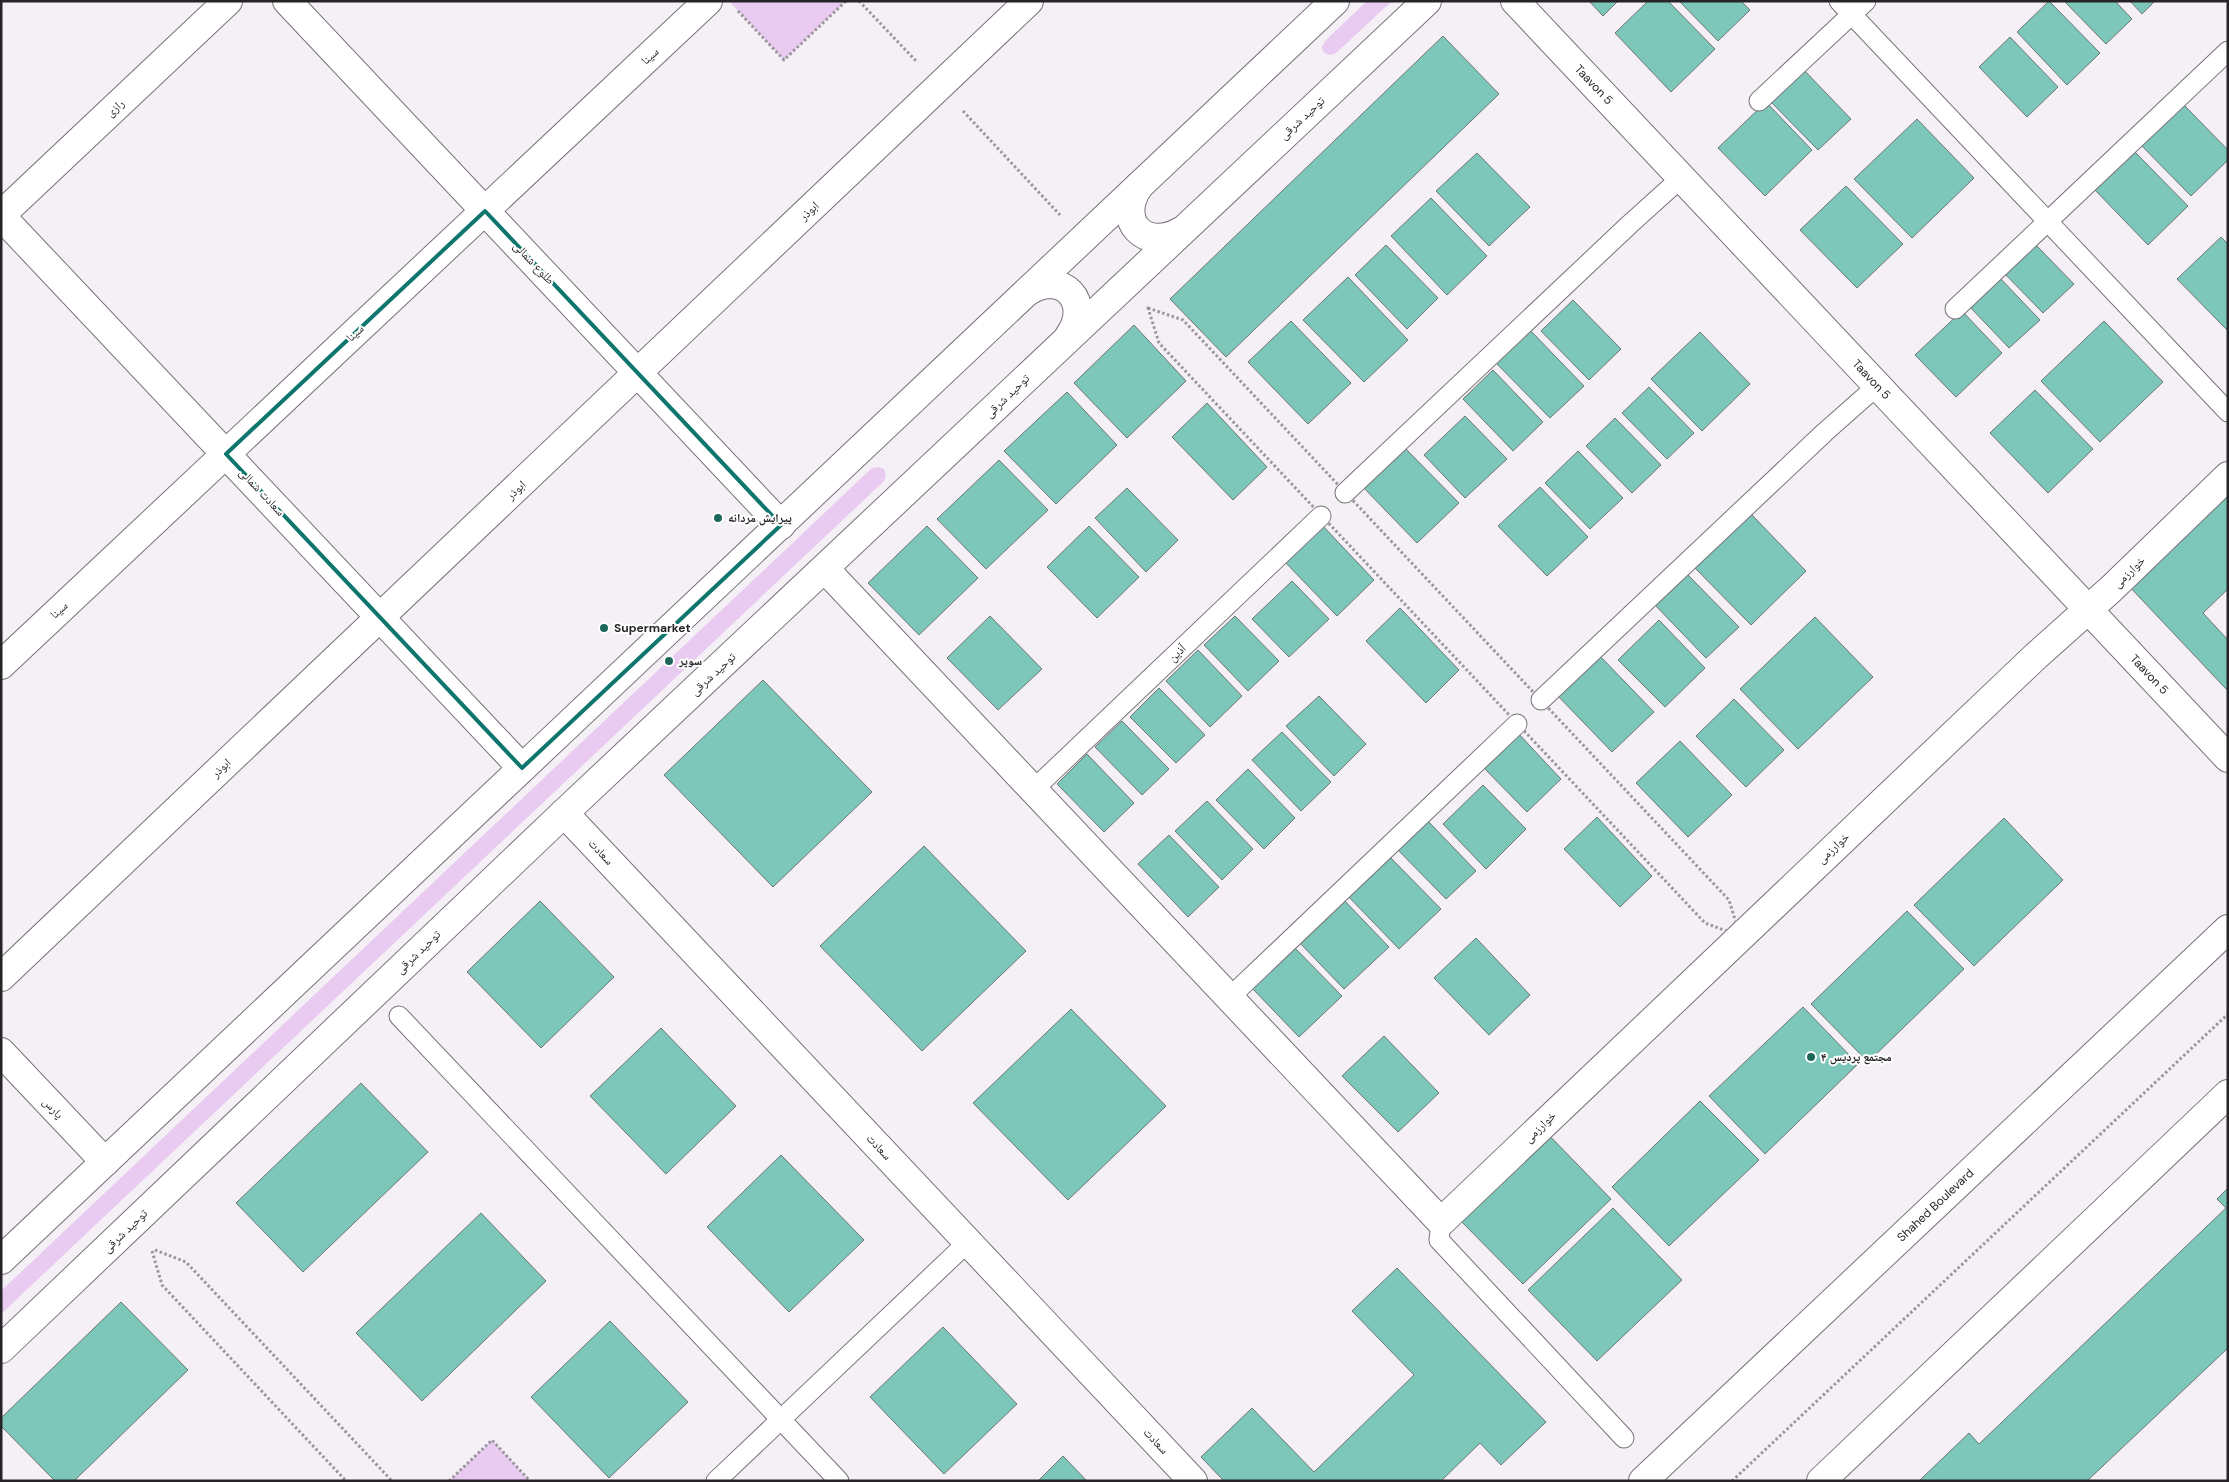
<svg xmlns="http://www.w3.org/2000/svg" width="2229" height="1482" font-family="'DM Sans','Noto Naskh Arabic',sans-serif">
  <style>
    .green { fill: #e9caf1 }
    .building { fill: #7cc7ba; stroke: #6e7775 }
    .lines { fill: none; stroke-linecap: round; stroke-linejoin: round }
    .lane-casing { stroke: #787379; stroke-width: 21 }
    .street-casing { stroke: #787379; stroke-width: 30 }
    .secondary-casing { stroke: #787379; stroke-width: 30 }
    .path { stroke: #9a969b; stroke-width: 3; stroke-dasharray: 2.5 2.5; stroke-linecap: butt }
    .lane { stroke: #fff; stroke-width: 19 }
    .street { stroke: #fff; stroke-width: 28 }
    .secondary { stroke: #fff; stroke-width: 28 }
    .marked { fill: none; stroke: #0f766e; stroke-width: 4; stroke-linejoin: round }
    .poi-dot { fill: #1d665c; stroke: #fff; stroke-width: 2 }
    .labels { text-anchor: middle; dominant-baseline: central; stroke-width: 4; stroke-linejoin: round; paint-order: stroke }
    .street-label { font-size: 12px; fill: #262427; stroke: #fff }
    .poi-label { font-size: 12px; font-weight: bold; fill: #262427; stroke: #fff; text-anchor: start }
  </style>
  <rect width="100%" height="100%" fill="#f5eff6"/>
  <g class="green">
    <path d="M729 1H846L784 60Z"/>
    <path d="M1367 1H1392L1336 53 1330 55 1324 53 1322 47 1325 41Z"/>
    <path d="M878 467 884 469 886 475 884 481 1 1314V1291L872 468Z"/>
    <path d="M492 1440 530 1481H449Z"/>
  </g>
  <g class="building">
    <path d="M1589 1H1618L1603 16Z"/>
    <path d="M1648 1H1668L1715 49 1671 92 1615 33Z"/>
    <path d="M1679 1H1741L1750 10 1718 41Z"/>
    <path d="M2049 1 2100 53 2067 85 2017 32Z"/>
    <path d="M2064 1H2115L2132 19 2106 44Z"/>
    <path d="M2130 1H2155L2142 14Z"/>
    <path d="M1443 36 1499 94 1226 357 1170 299Z"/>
    <path d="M2010 37 2058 87 2027 117 1979 67Z"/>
    <path d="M1802 68 1851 119 1818 150 1769 100Z"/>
    <path d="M1766 102 1812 150 1765 196 1718 148Z"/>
    <path d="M2182 103 2228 150V160L2191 196 2140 144Z"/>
    <path d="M1917 119 1974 178 1912 238 1854 179Z"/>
    <path d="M2134 151 2188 206 2148 245 2094 189Z"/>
    <path d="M1477 153 1530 207 1489 246 1436 191Z"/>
    <path d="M1846 186 1903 244 1857 288 1800 230Z"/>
    <path d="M1431 198 1487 256 1447 295 1391 236Z"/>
    <path d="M2221 237 2228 244V331L2177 279Z"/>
    <path d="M2034 243 2074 284 2043 313 2003 272Z"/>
    <path d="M1386 245 1438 298 1407 329 1355 275Z"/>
    <path d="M1998 276 2040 320 2009 348 1968 305Z"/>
    <path d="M1348 277 1408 340 1364 382 1303 320Z"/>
    <path d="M1573 300 1621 349 1589 380 1541 331Z"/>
    <path d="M1962 311 2002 353 1956 397 1915 355Z"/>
    <path d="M1291 321 1351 383 1308 424 1248 362Z"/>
    <path d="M2104 321 2163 382 2100 442 2041 381Z"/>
    <path d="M1134 325 1186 381 1127 438 1074 383Z"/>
    <path d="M1529 329 1584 386 1550 418 1495 362Z"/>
    <path d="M1700 332 1750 384 1702 431 1651 379Z"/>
    <path d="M1493 370 1543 422 1513 451 1463 399Z"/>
    <path d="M1649 387 1694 433 1667 459 1622 413Z"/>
    <path d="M2035 390 2093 449 2048 493 1990 433Z"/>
    <path d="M1067 392 1117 445 1056 504 1004 451Z"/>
    <path d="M1207 403 1267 467 1233 500 1172 437Z"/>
    <path d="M1465 416 1507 459 1465 498 1424 455Z"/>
    <path d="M1615 418 1661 465 1632 493 1586 446Z"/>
    <path d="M1403 446 1459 503 1417 543 1361 485Z"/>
    <path d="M1578 451 1623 498 1590 529 1545 483Z"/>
    <path d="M999 460 1048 510 986 569 937 519Z"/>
    <path d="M1540 487 1588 537 1547 576 1498 526Z"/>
    <path d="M1127 488 1178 540 1146 572 1095 518Z"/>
    <path d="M2228 489V589L2203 613 2228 640V691L2126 583Z"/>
    <path d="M1751 514 1806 571 1751 625 1695 568Z"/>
    <path d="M1321 524 1374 580 1337 616 1283 560Z"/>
    <path d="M927 526 978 578 919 635 868 583Z"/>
    <path d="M1089 526 1139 577 1097 618 1047 567Z"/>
    <path d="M1686 573 1739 627 1706 658 1654 604Z"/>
    <path d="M1292 581 1329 619 1289 657 1252 619Z"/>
    <path d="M1400 608 1459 670 1426 703 1366 641Z"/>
    <path d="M990 616 1042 669 998 710 947 658Z"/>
    <path d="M1235 616 1279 661 1248 691 1204 645Z"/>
    <path d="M1815 617 1873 677 1798 749 1740 689Z"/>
    <path d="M1659 620 1705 668 1665 707 1618 660Z"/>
    <path d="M1198 650 1242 696 1210 727 1166 681Z"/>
    <path d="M1598 654 1654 712 1612 752 1556 694Z"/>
    <path d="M763 680 872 792 773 887 664 775Z"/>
    <path d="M1159 688 1205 735 1176 763 1130 717Z"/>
    <path d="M1319 696 1366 744 1334 776 1286 726Z"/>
    <path d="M1734 699 1784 750 1746 787 1696 736Z"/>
    <path d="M1122 721 1169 769 1142 795 1095 747Z"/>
    <path d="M1282 732 1331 782 1301 811 1252 760Z"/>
    <path d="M1517 732 1561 779 1527 812 1481 765Z"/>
    <path d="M1680 741 1732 795 1688 837 1636 783Z"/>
    <path d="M1087 754 1134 803 1104 832 1057 784Z"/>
    <path d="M1248 769 1295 818 1264 849 1216 800Z"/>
    <path d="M1483 785 1526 829 1486 869 1443 824Z"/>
    <path d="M1207 801 1253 849 1222 880 1175 831Z"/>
    <path d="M1597 817 1652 876 1620 907 1564 849Z"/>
    <path d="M1425 818 1476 871 1446 899 1395 847Z"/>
    <path d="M2004 818 2063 880 1974 966 1914 905Z"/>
    <path d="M1169 835 1219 887 1188 917 1138 864Z"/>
    <path d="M924 846 1026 951 922 1051 820 946Z"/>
    <path d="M1387 854 1441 909 1399 949 1345 893Z"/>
    <path d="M1341 897 1389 947 1344 989 1297 940Z"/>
    <path d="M540 901 614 977 541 1048 467 972Z"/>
    <path d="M1907 911 1964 969 1868 1062 1811 1004Z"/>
    <path d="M1476 938 1530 995 1489 1035 1434 978Z"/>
    <path d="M1292 945 1342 996 1299 1037 1250 986Z"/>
    <path d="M1803 1007 1858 1064 1765 1154 1709 1096Z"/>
    <path d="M1071 1009 1166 1106 1068 1200 973 1103Z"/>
    <path d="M661 1028 736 1106 666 1174 590 1096Z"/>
    <path d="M1384 1036 1439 1093 1398 1132 1342 1076Z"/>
    <path d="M361 1083 428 1152 303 1272 236 1203Z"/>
    <path d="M1700 1101 1759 1160 1669 1246 1612 1187Z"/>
    <path d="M1544 1130 1611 1199 1523 1284 1455 1215Z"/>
    <path d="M781 1155 864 1240 789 1312 707 1227Z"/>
    <path d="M2228 1188V1348L2087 1481H1919L1969 1433 1979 1444 2226 1208 2217 1199Z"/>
    <path d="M1613 1208 1682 1280 1597 1361 1528 1290Z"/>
    <path d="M481 1213 546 1281 422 1401 356 1333Z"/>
    <path d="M1397 1268 1546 1422 1501 1465 1480 1443 1441 1481H1224L1201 1457 1252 1408 1314 1472 1414 1375 1352 1311Z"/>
    <path d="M121 1302 188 1370 74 1481H55L1 1426V1418Z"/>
    <path d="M610 1321 688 1402 609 1478 531 1397Z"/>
    <path d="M943 1327 1017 1404 944 1474 870 1397Z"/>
    <path d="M1063 1456 1087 1481H1038Z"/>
  </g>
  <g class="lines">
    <g class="lane-casing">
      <g id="lane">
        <path d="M1839 1 2228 412"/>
        <path d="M1759 101 1866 1"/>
        <path d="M1955 309 2228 51"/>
        <path d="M1345 493 1630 224 1681 178"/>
        <path d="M1541 700 1825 432 1877 386"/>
        <path d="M1033 790 1321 516"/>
        <path d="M1229 998 1517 724"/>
        <path d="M399 1016 839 1481"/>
        <path d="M1441 1222 1439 1240 1624 1438"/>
        <path d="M716 1481 968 1242"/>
      </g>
    </g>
    <g class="street-casing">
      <g id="street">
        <path d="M287 1 781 525"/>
        <path d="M1 215 228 1"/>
        <path d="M1 216 522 768"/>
        <path d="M825 569 1441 1222 2036 656 2111 589 2228 476"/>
        <path d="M1 665 708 1"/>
        <path d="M1 977 1029 1"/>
      </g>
    </g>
    <g class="secondary-casing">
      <g id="secondary">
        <path id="s1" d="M1515 1 2228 758"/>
        <path d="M1139 186C1115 221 1145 252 1181 231"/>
        <path d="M1027 292C1062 269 1093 302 1069 336"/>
        <path d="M564 813 1193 1481"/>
        <path d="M1 1052 105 1162"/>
        <path d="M1 1260 1335 1"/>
        <path d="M1 1349 564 813 1427 1"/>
        <path id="s2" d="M1643 1481 2228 929"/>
        <path d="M1821 1481 2228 1094"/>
      </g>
    </g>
    <g class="path">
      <path d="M859 1 917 62"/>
      <path d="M738 11 784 60 846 1"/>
      <path d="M963 111 1060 215"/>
      <path d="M1148 308 1183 320 1729 900 1740 936 1705 923 1159 343Z"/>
      <path d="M155 1250 186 1262 392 1481"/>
      <path d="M152 1251 162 1285 346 1481"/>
      <path d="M449 1481 492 1440 530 1481"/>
      <path d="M1732 1481 2228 1014"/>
    </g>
    <use href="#lane" class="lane"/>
    <use href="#street" class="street"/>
    <use href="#secondary" class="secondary"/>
  </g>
  <path class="marked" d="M485 211 781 525 522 768 226 454Z"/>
  <g class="poi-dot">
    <circle cx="718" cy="518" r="5"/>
    <circle cx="604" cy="628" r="5"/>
    <circle cx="669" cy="661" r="5"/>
    <circle cx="1811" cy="1057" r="5"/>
  </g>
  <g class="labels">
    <g class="street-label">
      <text transform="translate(650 56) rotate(-43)">سینا</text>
      <text stroke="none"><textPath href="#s1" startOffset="115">Taavon 5</textPath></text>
      <text transform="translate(115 108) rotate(-43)">رازی</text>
      <text transform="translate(1302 118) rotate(-43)">توحید شرقی</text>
      <text transform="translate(809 211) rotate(-44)">ابوذر</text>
      <text transform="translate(534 263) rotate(47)">طلوع شمالی</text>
      <text transform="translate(355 333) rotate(-43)">سینا</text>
      <text stroke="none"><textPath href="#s1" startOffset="520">Taavon 5</textPath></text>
      <text transform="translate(1007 396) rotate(-44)">توحید شرقی</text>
      <text transform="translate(516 490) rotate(-43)">ابوذر</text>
      <text transform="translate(262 492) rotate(47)">سعادت شمالی</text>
      <text transform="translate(2129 572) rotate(-44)">خوارزمی</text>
      <text transform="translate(59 610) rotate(-43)">سینا</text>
      <text transform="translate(1177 653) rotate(-44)">آذین</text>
      <text transform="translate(713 674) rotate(-43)">توحید شرقی</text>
      <text stroke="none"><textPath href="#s1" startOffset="925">Taavon 5</textPath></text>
      <text transform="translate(221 768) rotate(-43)">ابوذر</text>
      <text transform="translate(1833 848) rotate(-43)">خوارزمی</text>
      <text transform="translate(601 852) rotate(47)">سعادت</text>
      <text transform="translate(418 952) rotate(-44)">توحید شرقی</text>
      <text transform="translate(53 1108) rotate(47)">پارس</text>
      <text transform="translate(1540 1127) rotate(-44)">خوارزمی</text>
      <text transform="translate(879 1147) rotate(47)">سعادت</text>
      <text stroke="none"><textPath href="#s2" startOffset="402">Shahed Boulevard</textPath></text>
      <text transform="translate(125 1231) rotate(-44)">توحید شرقی</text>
      <text transform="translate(1156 1441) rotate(47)">سعادت</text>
    </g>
    <g class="poi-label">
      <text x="728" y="518">پیرایش مردانه</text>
      <text x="614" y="628">Supermarket</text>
      <text x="679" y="661">سوپر</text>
      <text x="1821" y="1057">مجتمع پردیس ۴</text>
    </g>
  </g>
  <rect width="2229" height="1482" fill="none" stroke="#262427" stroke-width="5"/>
</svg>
